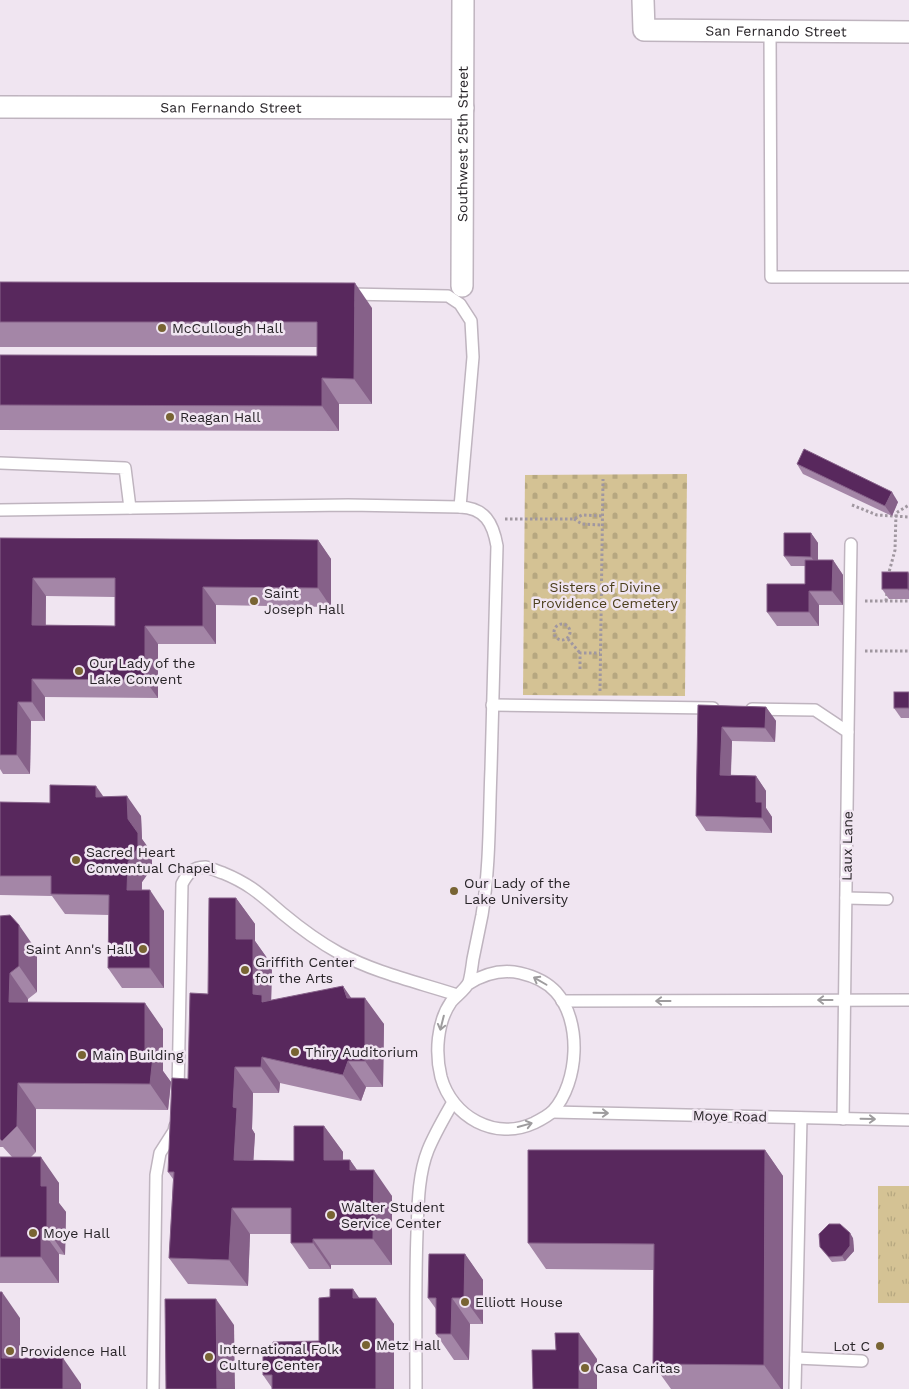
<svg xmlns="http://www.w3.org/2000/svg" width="909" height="1389" font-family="'Work Sans',sans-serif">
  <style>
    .cemetery { fill: url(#cemetery-stones) }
    .park { fill: url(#park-tufts) }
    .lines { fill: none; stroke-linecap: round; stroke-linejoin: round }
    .service-casing { stroke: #bfb4bf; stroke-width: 14 }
    .minor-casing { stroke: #bfb4bf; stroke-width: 24 }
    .path { stroke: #a097a0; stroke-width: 3; stroke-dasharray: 2.5 2.5; stroke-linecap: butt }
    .service { stroke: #fff; stroke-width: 11 }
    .minor { stroke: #fff; stroke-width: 21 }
    .wall { fill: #a486a7; fill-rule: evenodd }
    .shaded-wall { fill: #866189 }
    .building { fill: #58285d; stroke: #866189; fill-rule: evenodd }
    .oneway { stroke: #9e9c9e }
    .poi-dot { fill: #786433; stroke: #f0e5f1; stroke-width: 2 }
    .labels { text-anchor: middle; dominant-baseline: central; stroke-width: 5; stroke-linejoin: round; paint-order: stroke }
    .street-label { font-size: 14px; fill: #282428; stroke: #f0e5f1 }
    .poi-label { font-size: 14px; fill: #282428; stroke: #f0e5f1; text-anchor: start }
    .park-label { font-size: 14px; fill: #4c3f1d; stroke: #f0e5f1 }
  </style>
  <defs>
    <pattern id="cemetery-stones" width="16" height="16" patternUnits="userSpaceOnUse" patternTransform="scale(1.25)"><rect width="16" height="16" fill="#d4c294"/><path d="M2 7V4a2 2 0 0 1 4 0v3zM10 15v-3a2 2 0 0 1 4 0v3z" fill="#b6a780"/></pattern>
    <pattern id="park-tufts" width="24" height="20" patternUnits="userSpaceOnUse" patternTransform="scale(1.25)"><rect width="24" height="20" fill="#d4c294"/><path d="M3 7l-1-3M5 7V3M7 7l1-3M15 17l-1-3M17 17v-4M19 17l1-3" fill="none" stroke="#b6a780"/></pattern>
  </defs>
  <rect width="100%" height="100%" fill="#f0e5f1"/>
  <path class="cemetery" d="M687 474 685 696 523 695 525 475Z"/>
  <rect class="park" x="878" y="1186" width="31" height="117"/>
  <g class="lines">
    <g class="service-casing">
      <g id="service">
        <path d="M770 31 771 277H909"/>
        <path d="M349 294 448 296 460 304 471 321 473 357 460 507"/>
        <path d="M0 463 125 468 130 508"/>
        <path d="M0 510 348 505 460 507C485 508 493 523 497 546 495 620 493 695 491 769 489 817 490 867 482 915 479 930 476 944 473 959 472 966 471 975 469 982 466 989 456 996 451 1002 437 1022 435 1053 441 1077 452 1117 495 1141 534 1123 540 1120 549 1115 553 1111 579 1082 582 1021 556 992 547 982 533 976 520 973 502 969 484 974 468 984"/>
        <path d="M492 705 713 708"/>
        <path d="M752 709 815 710 848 732 843 1119"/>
        <path d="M848 732 851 544"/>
        <path d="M846 898 887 899"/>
        <path d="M562 1001 909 1000"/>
        <path d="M178 1092 182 884C187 874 193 867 205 867 211 868 217 871 223 873 250 884 261 895 282 913 300 928 319 942 339 953 376 973 417 982 457 995"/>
        <path d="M552 1112 909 1120"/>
        <path d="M796 1358 862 1361"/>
        <path d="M153 1389 156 1175 160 1153 174 1131 175 1126"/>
        <path d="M416 1389C416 1337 415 1285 417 1233 418 1206 418 1175 428 1150 435 1133 444 1118 453 1102"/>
        <path d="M795 1389 801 1118"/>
      </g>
    </g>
    <g class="minor-casing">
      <g id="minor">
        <path id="s1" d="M643 0 644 30 909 32"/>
        <path id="s2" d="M0 107 463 108"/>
        <path id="s3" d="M462 286 463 0"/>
      </g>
    </g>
    <g class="path">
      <path d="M852 505 877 515 909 517"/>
      <path d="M505 519H574L582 515 602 516"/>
      <path d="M574 519 582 524 602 525"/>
      <path d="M888 576 895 550 896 513 909 505"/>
      <path d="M865 601H909"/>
      <path d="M886 601 887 592"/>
      <circle cx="562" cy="632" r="8"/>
      <path d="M568 639 580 653"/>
      <path d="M865 651H909"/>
      <path d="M580 669V653H600"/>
      <path d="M600 691 603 479"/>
    </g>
    <use href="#service" class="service"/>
    <use href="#minor" class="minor"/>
  </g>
  <g class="wall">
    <path d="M0 282 372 308V404H339V431L0 430V355L317 356V347H0Z"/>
    <path d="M797 464 898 502 892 516 803 474Z"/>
    <path d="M811 533 818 543V560H833L843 575V605H819V626H777L767 612 805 584V566H791L784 556Z"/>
    <path d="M0 538 318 540 331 559V607L216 605V644H158V698L45 697V721H31L30 774H3L0 769ZM46 596 115 597V626L46 625Z"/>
    <path d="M908 572 909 574V599H889L882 589Z"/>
    <path d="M909 692V718H901L894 708Z"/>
    <path d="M698 705 766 707 776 721 775 742 732 741 731 775 756 776 766 791V808L772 817V833L706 831 696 816Z"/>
    <path d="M103 797 141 816 142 839 152 853V868L142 882V890L164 911V988H122L108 968 109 915 65 914 52 896 0 895V802L50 803Z"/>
    <path d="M236 898 255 924V941L272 965 271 1000 351 998 384 1024 383 1087H366L361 1101 280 1083 279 1093H253L252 1129 255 1134 253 1161H294L324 1126 343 1152V1160H350L357 1170 392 1196V1265H331V1269H309L291 1243V1234H250L248 1286 188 1284 169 1258 173 1179 168 1172 188 1079 208 994Z"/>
    <path d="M0 916 37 951V992L28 999V1002L163 1029V1071L171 1082 168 1110 36 1109V1152L31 1157 59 1183V1203L66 1212 65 1255 59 1254V1283H0V1157H12L3 1147H0Z"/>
    <path d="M765 1150 783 1176V1389H671L653 1364 654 1270 546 1269 528 1243Z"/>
    <path d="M853 1238 854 1251 845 1261 832 1262 820 1247Z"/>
    <path d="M465 1254 483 1280V1324H470L469 1360H454L436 1334V1309L428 1298Z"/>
    <path d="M353 1289 359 1298 394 1324 272 1388 263 1375 319 1341 330 1297Z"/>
  </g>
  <g class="shaded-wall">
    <path d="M355 283 372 308V404L354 379Z"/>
    <path d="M322 378 339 404V431L322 406Z"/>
    <path d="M892 492 898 502 892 516 885 506Z"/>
    <path d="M811 533 818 543V566L811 557Z"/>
    <path d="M318 540 331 559V607L318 588Z"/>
    <path d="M833 560 843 575V605L832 591Z"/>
    <path d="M908 572 909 574V591L908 589Z"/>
    <path d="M33 578 46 596 45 644 32 625Z"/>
    <path d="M203 587 216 605V644L203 626Z"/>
    <path d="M809 591 819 605V626L809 612Z"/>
    <path d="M145 626 158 644V698L145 680Z"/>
    <path d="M32 679 45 697V721L32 702Z"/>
    <path d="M18 702 31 721 30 774 17 755Z"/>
    <path d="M766 707 776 721 775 742 765 728Z"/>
    <path d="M722 727 732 741 730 789 720 775Z"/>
    <path d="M756 776 766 791V808L772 817V833L762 818 756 802Z"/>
    <path d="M96 786 110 806 96 797Z"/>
    <path d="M127 796 141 816 142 839 152 853V868L142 882 141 910 127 890Z"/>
    <path d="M150 890 164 911V988L150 968Z"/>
    <path d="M236 898 255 924V941L272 965 271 1008 253 994 236 939Z"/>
    <path d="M19 925 37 951V992L19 966Z"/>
    <path d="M10 973 28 999 27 1028 9 1002Z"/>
    <path d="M343 986 361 1012 365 998 384 1024 383 1087 365 1061Z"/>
    <path d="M145 1003 163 1029V1071L171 1082 168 1110 150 1084 145 1056Z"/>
    <path d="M262 1057 280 1083 279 1093 261 1067Z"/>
    <path d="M348 1061 366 1087 361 1101 343 1075Z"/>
    <path d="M235 1067 253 1093 252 1129 255 1134 252 1186 234 1160 233 1107Z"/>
    <path d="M18 1083 36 1109V1152L17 1126Z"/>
    <path d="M324 1126 343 1152 342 1186 324 1160Z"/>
    <path d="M765 1150 783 1176V1389H781L764 1365Z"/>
    <path d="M41 1157 59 1183V1203L66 1212 65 1255 47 1229 41 1186Z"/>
    <path d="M350 1160 368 1186 350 1170Z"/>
    <path d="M374 1170 392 1196V1265L373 1239Z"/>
    <path d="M232 1208 250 1234 248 1286 229 1260Z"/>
    <path d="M41 1229 59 1254V1283L41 1257Z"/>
    <path d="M850 1233 853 1238 854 1251 845 1261 842 1256Z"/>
    <path d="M313 1239 331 1265V1269L313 1243Z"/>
    <path d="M465 1254 483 1280V1324L464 1298Z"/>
    <path d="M353 1289 371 1315 353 1298Z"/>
    <path d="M2 1292 20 1318V1384L2 1358Z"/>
    <path d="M376 1298 394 1324V1389H376Z"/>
    <path d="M452 1298 470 1324 469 1360 451 1334Z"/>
    <path d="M216 1299 234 1325 235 1389H217Z"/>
    <path d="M579 1333 597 1359V1389H579Z"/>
    <path d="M63 1358 81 1384V1389H63Z"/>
  </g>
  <g class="building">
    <path d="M0 282 355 283 354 379 322 378V406L0 405V355L317 356V322H0Z"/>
    <path d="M804 449 892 492 885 506 797 464Z"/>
    <path d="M784 533H811V557L784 556Z"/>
    <path d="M0 538 318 540V588L203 587V626H145V680L32 679V702H18L17 755H0ZM33 578H115V626L32 625Z"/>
    <path d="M805 560H833L832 591H809V612H767V584H805Z"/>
    <rect x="882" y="572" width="26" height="17"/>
    <rect x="894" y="692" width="15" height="16"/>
    <path d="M698 705 766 707 765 728 722 727 720 775 756 776V802H762V818L696 816Z"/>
    <path d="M50 785 96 786V797L127 796 128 819 138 833V848L128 862 127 890H150V968H108L109 895 51 894V876H0V802L50 803Z"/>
    <path d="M209 898H236V939H253V994L262 995V1002L343 986 347 998H365V1061H348L343 1075 262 1057 261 1067H235L233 1107 237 1108 234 1160 294 1161V1126H324V1160H350V1170H374L373 1239H313V1243H291V1208H232L229 1260 169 1258 174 1172H168L172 1078 188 1079 190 993 208 994Z"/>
    <path d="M10 915 19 925V966L10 973 9 1002 145 1003V1056H153L150 1084 18 1083 17 1126 2 1141 0 1139V916Z"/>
    <path d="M528 1150H765L764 1365 653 1364 654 1244 528 1243Z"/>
    <path d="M0 1157H41V1186H47V1229H41V1257H0Z"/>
    <path d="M829 1224H840L850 1233V1246L842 1256 829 1257 820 1247 819 1234Z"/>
    <path d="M429 1254H465L464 1298H452L451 1334H436V1298H428Z"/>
    <path d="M330 1289H353V1298H376V1389H272V1375H263V1352H273V1342L319 1341V1298L330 1297Z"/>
    <path d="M0 1292H2V1358H63V1389H0Z"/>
    <path d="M165 1299H216L217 1389H166Z"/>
    <path d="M555 1333H579V1389H533L532 1350H556Z"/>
  </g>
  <defs><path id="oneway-shaft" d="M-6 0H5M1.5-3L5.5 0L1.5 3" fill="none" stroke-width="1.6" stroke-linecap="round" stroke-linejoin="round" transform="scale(1.25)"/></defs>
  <g class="oneway">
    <use href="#oneway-shaft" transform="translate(540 981) rotate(-150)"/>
    <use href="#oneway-shaft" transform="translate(825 1000) rotate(180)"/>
    <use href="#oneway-shaft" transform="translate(663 1001) rotate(180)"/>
    <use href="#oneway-shaft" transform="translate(442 1023) rotate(104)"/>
    <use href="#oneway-shaft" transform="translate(601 1113) rotate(1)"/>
    <use href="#oneway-shaft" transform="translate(868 1119) rotate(1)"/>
    <use href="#oneway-shaft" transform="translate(525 1125) rotate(-15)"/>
  </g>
  <g class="poi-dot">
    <circle cx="162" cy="328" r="5"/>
    <circle cx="170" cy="417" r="5"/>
    <circle cx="254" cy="601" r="5"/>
    <circle cx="79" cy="671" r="5"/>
    <circle cx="76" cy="860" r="5"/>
    <circle cx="454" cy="891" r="5"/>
    <circle cx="143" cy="949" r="5"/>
    <circle cx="245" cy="970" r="5"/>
    <circle cx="295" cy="1052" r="5"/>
    <circle cx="82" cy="1055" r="5"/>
    <circle cx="331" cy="1215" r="5"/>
    <circle cx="33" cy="1233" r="5"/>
    <circle cx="465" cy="1302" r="5"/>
    <circle cx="366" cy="1345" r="5"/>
    <circle cx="880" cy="1346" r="5"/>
    <circle cx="10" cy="1351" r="5"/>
    <circle cx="209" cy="1357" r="5"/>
    <circle cx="585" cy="1368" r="5"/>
  </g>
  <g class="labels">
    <g class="street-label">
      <text stroke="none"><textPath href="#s1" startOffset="162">San Fernando Street</textPath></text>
      <text stroke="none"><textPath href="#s2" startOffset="231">San Fernando Street</textPath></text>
      <text stroke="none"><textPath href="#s3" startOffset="142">Southwest 25th Street</textPath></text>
      <text transform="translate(847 846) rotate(-89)">Laux Lane</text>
      <text transform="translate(730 1116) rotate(1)">Moye Road</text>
    </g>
    <g class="poi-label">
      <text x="172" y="328">McCullough Hall</text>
      <text x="180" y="417">Reagan Hall</text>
      <text x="264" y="593">Saint<tspan x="264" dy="16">Joseph Hall</tspan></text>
      <text x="89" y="663">Our Lady of the<tspan x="89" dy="16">Lake Convent</tspan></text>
      <text x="86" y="852">Sacred Heart<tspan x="86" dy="16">Conventual Chapel</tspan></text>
      <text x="464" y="883">Our Lady of the<tspan x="464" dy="16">Lake University</tspan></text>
      <text x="133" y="949" text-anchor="end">Saint Ann's Hall</text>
      <text x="255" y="962">Griffith Center<tspan x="255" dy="16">for the Arts</tspan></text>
      <text x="305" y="1052">Thiry Auditorium</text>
      <text x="92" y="1055">Main Building</text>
      <text x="341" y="1207">Walter Student<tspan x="341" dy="16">Service Center</tspan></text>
      <text x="43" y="1233">Moye Hall</text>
      <text x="475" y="1302">Elliott House</text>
      <text x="376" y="1345">Metz Hall</text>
      <text x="870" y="1346" text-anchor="end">Lot C</text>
      <text x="219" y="1349">International Folk<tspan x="219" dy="16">Culture Center</tspan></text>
      <text x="20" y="1351">Providence Hall</text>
      <text x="595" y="1368">Casa Caritas</text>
    </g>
    <g class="park-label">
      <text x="605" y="587">Sisters of Divine<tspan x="605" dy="16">Providence Cemetery</tspan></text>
    </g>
  </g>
</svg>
